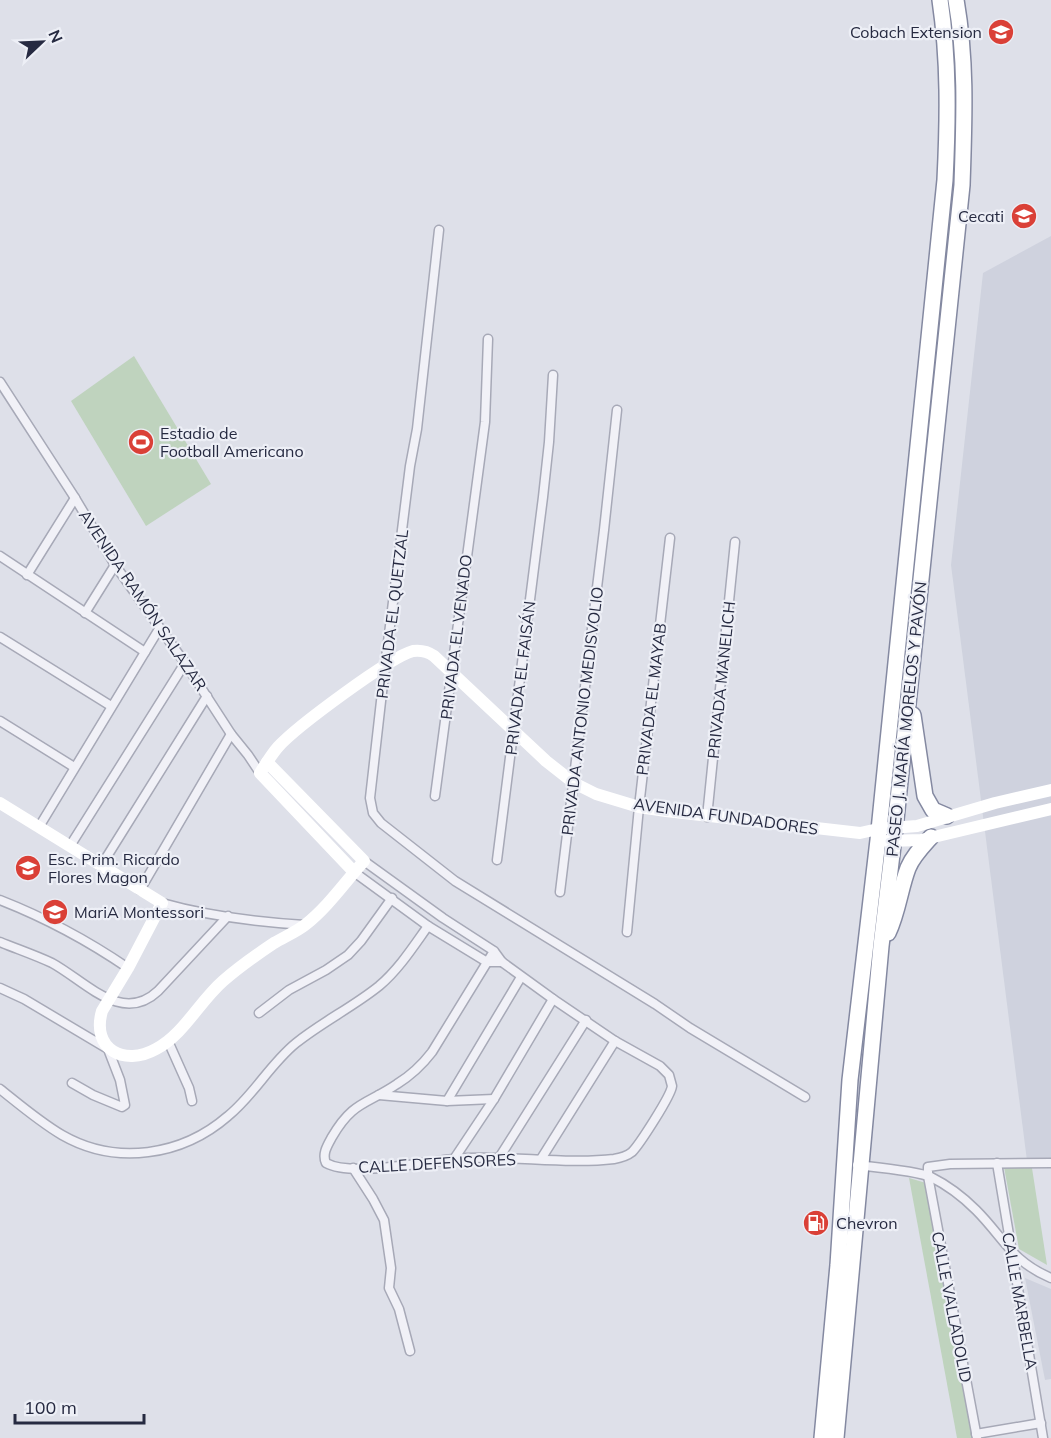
<svg xmlns="http://www.w3.org/2000/svg" width="1051" height="1438" font-family="Mulish,sans-serif">
  <style>
    .built { fill: #cfd2de }
    .green { fill: #bfd3be }
    .lines { fill: none; stroke-linecap: round; stroke-linejoin: round }
    .street-casing { stroke: #a7a9b7; stroke-width: 11 }
    .highway-casing { stroke: #8489a1; stroke-width: 18 }
    .street { stroke: #f1f1f7; stroke-width: 8 }
    .secondary { stroke: #fff; stroke-width: 12 }
    .highway { stroke: #fff; stroke-width: 15 }
    .labels { text-anchor: middle; dominant-baseline: central; stroke-width: 4.5; stroke-linejoin: round; paint-order: stroke }
    .poi-label { font-size: 16px; fill: #262a41; stroke: #edeff6; text-anchor: start }
    .street-label { font-size: 16px; fill: #262a41; stroke: #edeff6 }
  </style>
  <rect width="100%" height="100%" fill="#dee0e9"/>
  <g class="built">
    <path d="M1051 236V1160L1027 1161 951 565 983 273Z"/>
    <path d="M1025 1278 1051 1289V1379L1045 1380Z"/>
  </g>
  <g class="green">
    <path d="M134 356 211 484 146 526 71 401Z"/>
    <path d="M1004 1167 1032 1168 1047 1265 1019 1249Z"/>
    <path d="M909 1178 926 1183 973 1438H957Z"/>
  </g>
  <g class="lines">
    <g class="street-casing">
      <g id="street">
        <path d="M439 230 417 429 410 466 385 666 370 798 373 813 381 823 455 881 655 1004 690 1028 805 1097"/>
        <path d="M0 382 75 498 115 565 185 663 231 734 248 755 260 773"/>
        <path d="M0 556 145 652"/>
        <path d="M27 575 75 498"/>
        <path d="M85 613 115 565"/>
        <path d="M0 637 111 706"/>
        <path d="M0 721 74 767"/>
        <path d="M435 796 485 422 488 339"/>
        <path d="M707 817 735 542"/>
        <path d="M39 827 159 629"/>
        <path d="M70 846 185 663"/>
        <path d="M497 860 543 497 549 442 553 375"/>
        <path d="M364 861 443 918 494 951 502 962 553 999 615 1041 660 1066 669 1075 672 1086C671 1096 639 1145 632 1152 627 1156 620 1158 614 1159 563 1165 505 1154 453 1159 424 1162 351 1177 326 1163 322 1154 327 1146 332 1137 353 1101 366 1105 397 1084 410 1076 422 1065 432 1052L494 951"/>
        <path d="M101 866 207 696"/>
        <path d="M354 872 428 926 487 962H502"/>
        <path d="M140 890 231 734"/>
        <path d="M560 892 604 530 617 410"/>
        <path d="M0 900C46 918 87 940 128 968"/>
        <path d="M162 903C208 916 257 922 305 925"/>
        <path d="M627 932 639 807 670 538"/>
        <path d="M0 942C17 949 35 955 52 963 85 981 122 1025 158 991L228 916"/>
        <path d="M0 988 24 999 108 1049 120 1080 125 1105 122 1107 93 1095 72 1083"/>
        <path d="M259 1013 289 990 326 970 348 955 361 941 392 898"/>
        <path d="M168 1041 189 1088 192 1101"/>
        <path d="M0 1089C20 1105 40 1122 62 1135 116 1166 182 1156 228 1116 254 1095 270 1064 296 1043 322 1022 353 1007 379 986 399 969 413 947 428 926"/>
        <path d="M379 1095 447 1101 494 1099"/>
        <path d="M447 1101 521 977"/>
        <path d="M499 1158 586 1020"/>
        <path d="M454 1159 494 1099 553 999"/>
        <path d="M541 1159 615 1041"/>
        <path d="M997 1163 1043 1438"/>
        <path d="M857 1165C874 1167 917 1171 931 1177 947 1185 963 1197 976 1210 1004 1238 1011 1261 1051 1278"/>
        <path d="M353 1168 373 1199 384 1220 391 1268 389 1288 399 1309 410 1351"/>
        <path d="M976 1434 1041 1423"/>
        <path d="M977 1438 928 1176V1167L950 1164 1051 1163"/>
      </g>
    </g>
    <g class="highway-casing">
      <g id="highway">
        <path d="M913 715 925 796 933 810 947 816"/>
        <path d="M888 933C898 912 900 889 908 868 913 856 922 847 931 837"/>
        <path d="M822 1438 838 1265 850 1080 878 840 945 180C948 119 949 61 940 0"/>
        <path d="M836 1438 881 946 895 829 962 185C964 122 967 63 956 0"/>
      </g>
    </g>
    <use href="#street" class="street"/>
    <g class="secondary">
      <path d="M0 803 162 903 128 968 102 1011C91 1049 124 1067 156 1049 184 1034 199 1002 223 981 239 967 256 955 274 943 284 937 296 932 305 925 328 907 345 882 364 861L267 762"/>
      <path d="M887 841 921 840 1051 809"/>
      <path d="M354 872 260 773C266 764 271 755 278 747 296 727 390 657 413 651 421 650 427 651 434 656L546 761 574 783 596 794 639 807 666 811 860 833 878 829 917 826 995 803 1051 790"/>
    </g>
    <use href="#highway" class="highway"/>
  </g>
  <defs>
    <g id="school-disc" transform="scale(1.35)"><circle r="9.5" fill="#da4037" stroke="#edeff6"/><path d="M0-5L7-2L0 1L-7-2ZM-4 1L0 2.5L4 1V4Q0 6-4 4Z" fill="#fff"/></g>
    <g id="stadium-disc" transform="scale(1.35)"><circle r="9.5" fill="#da4037" stroke="#edeff6"/><path d="M0-5a6.5 5 0 1 0 0 10a6.5 5 0 1 0 0-10ZM-3.5-1.8h7v3.6h-7Z" fill="#fff"/></g>
    <g id="fuel-disc" transform="scale(1.35)"><circle r="9.5" fill="#da4037" stroke="#edeff6"/><path d="M-5.5-6h7V0h2V4h1.3V-2.5L3-4.5l.8-.8L6-3V5H2.5V1h-1V6h-7ZM-4.2-4.7v3.2H.2V-4.7Z" fill="#fff"/></g>
  </defs>
  <g fill-rule="evenodd">
    <use href="#school-disc" x="1001" y="32"/>
    <use href="#school-disc" x="1024" y="216"/>
    <use href="#stadium-disc" x="141" y="442"/>
    <use href="#school-disc" x="28" y="868"/>
    <use href="#school-disc" x="55" y="912"/>
    <use href="#fuel-disc" x="816" y="1223"/>
  </g>
  <g class="labels">
    <g class="poi-label">
      <text x="982" y="32" text-anchor="end">Cobach Extension</text>
      <text x="1004" y="216" text-anchor="end">Cecati</text>
      <text x="160" y="433">Estadio de<tspan x="160" dy="18">Football Americano</tspan></text>
      <text x="48" y="859">Esc. Prim. Ricardo<tspan x="48" dy="18">Flores Magon</tspan></text>
      <text x="74" y="912">MariA Montessori</text>
      <text x="836" y="1223">Chevron</text>
    </g>
    <g class="street-label">
      <text transform="translate(143 600) rotate(56)">AVENIDA RAMÓN SALAZAR</text>
      <text transform="translate(392 614) rotate(-83)">PRIVADA EL QUETZAL</text>
      <text transform="translate(456 637) rotate(-83)">PRIVADA EL VENADO</text>
      <text transform="translate(520 678) rotate(-83)">PRIVADA EL FAISÁN</text>
      <text transform="translate(721 680) rotate(-84)">PRIVADA MANELICH</text>
      <text transform="translate(651 699) rotate(-83)">PRIVADA EL MAYAB</text>
      <text transform="translate(582 711) rotate(-83)">PRIVADA ANTONIO MEDISVOLIO</text>
      <text transform="translate(906 719) rotate(-84)">PASEO J. MARÍA MORELOS Y PAVÓN</text>
      <text transform="translate(726 816) rotate(8)">AVENIDA FUNDADORES</text>
      <text transform="translate(437 1163) rotate(-3)">CALLE DEFENSORES</text>
      <text transform="translate(1020 1301) rotate(80)">CALLE MARBELLA</text>
      <text transform="translate(952 1307) rotate(79)">CALLE VALLADOLID</text>
    </g>
  </g>
  <g transform="translate(42 42) rotate(67)" stroke="#edeff6" stroke-width="4.5" paint-order="stroke">
  <path d="M0-4.5L10 22L0 15L-10 22Z" fill="#262a41"/>
  <text y="-9" font-size="16" font-weight="bold" text-anchor="middle" fill="#262a41">N</text>
  </g>
  <path d="M15 1414v9h129v-9" fill="none" stroke="#262a41" stroke-width="3"/>
  <text x="24" y="1414" font-size="18" fill="#262a41" stroke="#edeff6" stroke-width="4.5" paint-order="stroke">100 m</text>
</svg>
